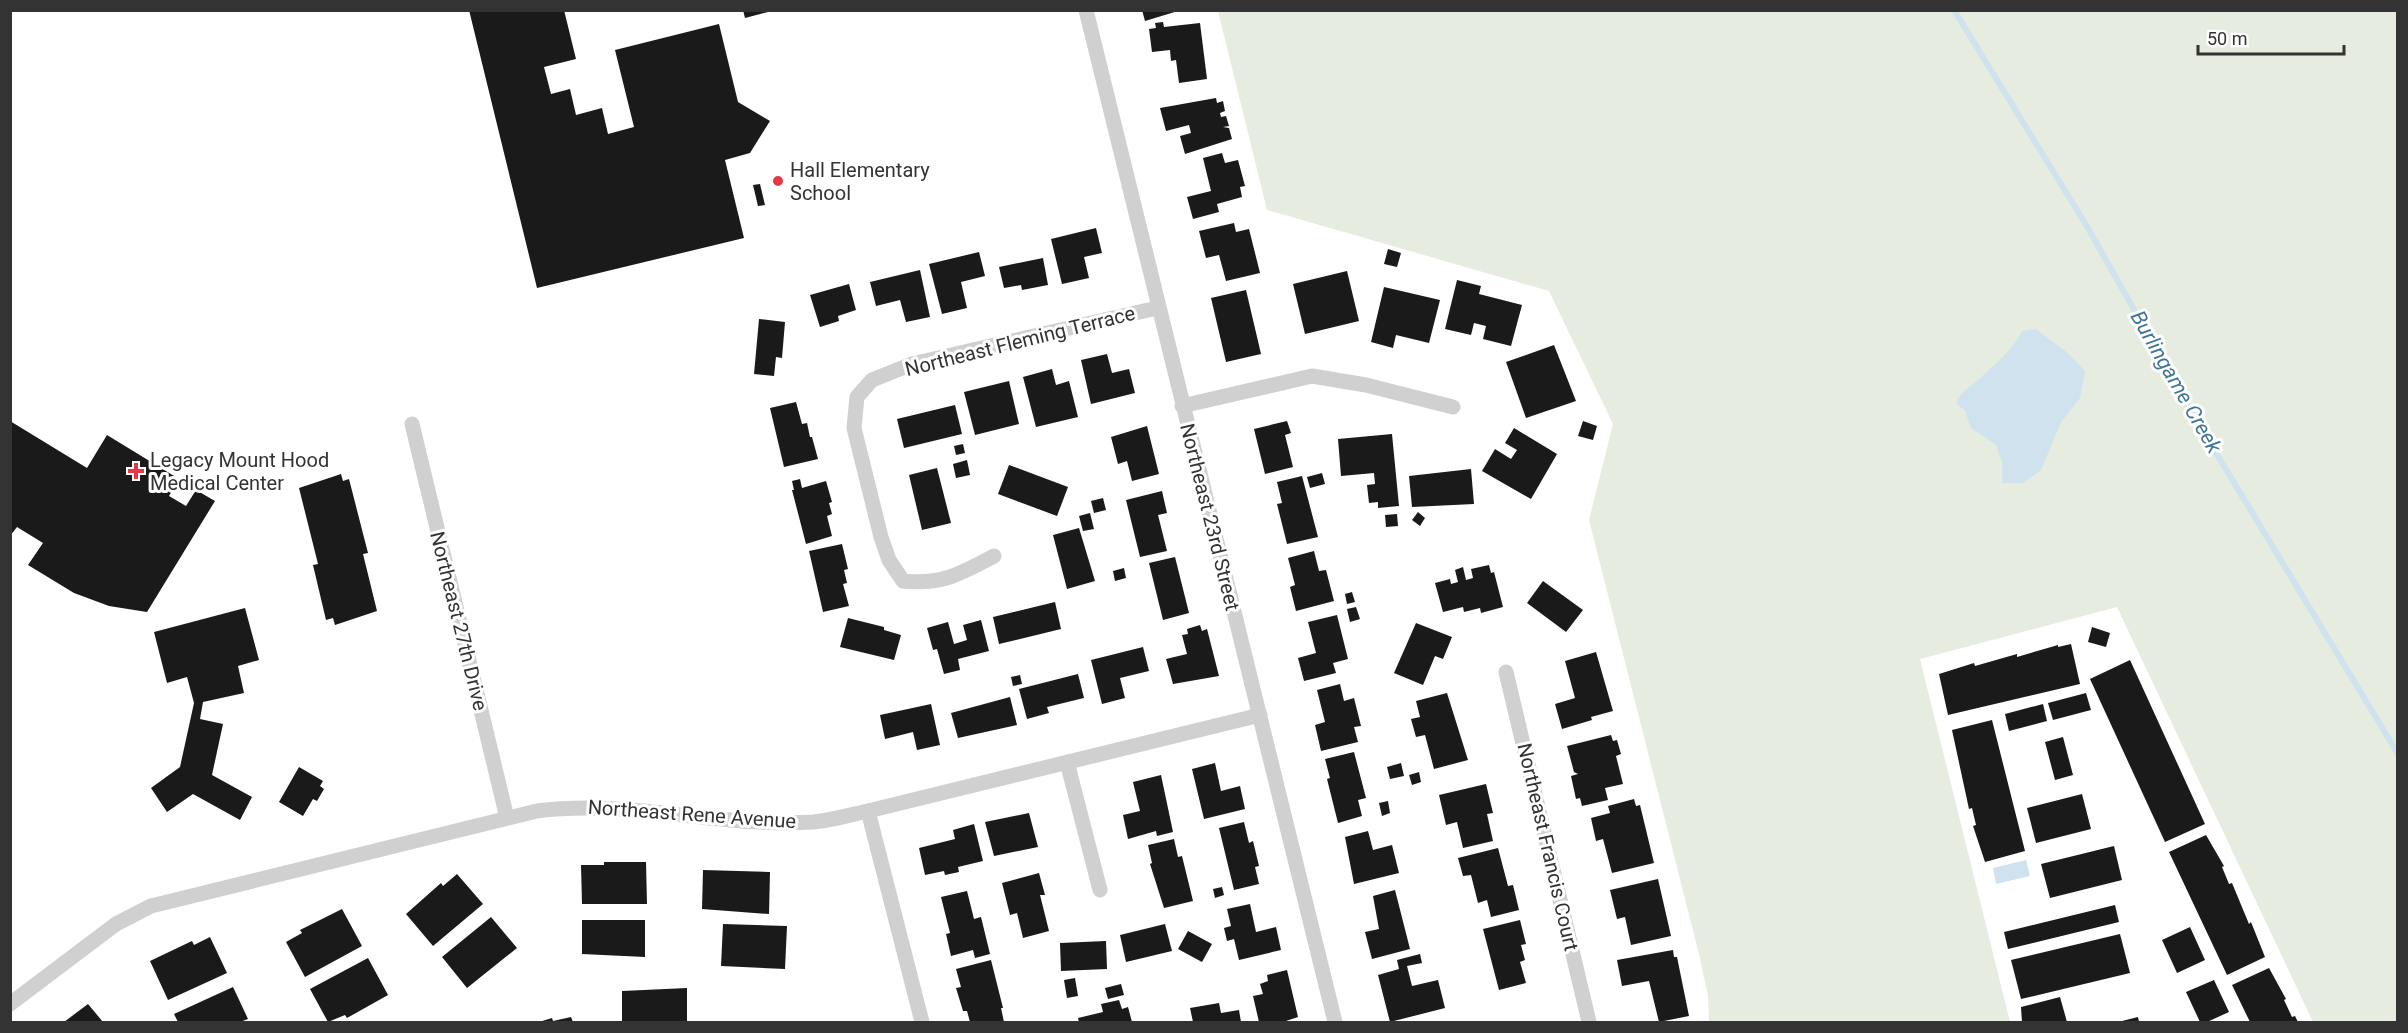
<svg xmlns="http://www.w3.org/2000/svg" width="2408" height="1033" font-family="Roboto,sans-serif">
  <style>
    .green { fill: #e6ecdf }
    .water { fill: #cfe2ee }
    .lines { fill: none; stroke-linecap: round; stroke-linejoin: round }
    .stream { stroke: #cfe2ee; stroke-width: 6 }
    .building { fill: #1a1a1a }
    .street { stroke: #d0d0d0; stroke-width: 15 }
    .poi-dot { fill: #e63946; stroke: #fff; stroke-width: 2 }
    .labels { text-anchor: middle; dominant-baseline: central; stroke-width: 6; stroke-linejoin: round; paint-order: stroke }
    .poi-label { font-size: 20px; fill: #333; stroke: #fff; text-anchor: start }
    .street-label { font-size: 20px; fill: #333; stroke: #fff }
    .water-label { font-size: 21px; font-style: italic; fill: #3f7597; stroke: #fff }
  </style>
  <rect width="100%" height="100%" fill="#fff"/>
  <path class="green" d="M1218 11H2397V1022H2313L2117 607 1920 659 2010 1022H1709L1708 996 1699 954 1589 520 1613 424 1549 291 1267 210Z"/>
  <g class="water">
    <path d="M2036 329 2069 354 2085 371 2080 398 2061 422 2041 470 2023 483H2002V462L1996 445 1971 428 1965 411 1956 403C1961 391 1969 388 1978 380 1994 365 2012 351 2022 331Z"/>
    <path d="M2026 860 2030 876 1996 884 1993 868Z"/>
  </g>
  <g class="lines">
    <path class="stream" d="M1954 10 2088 228 2198 423 2398 754"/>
  </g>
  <g class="building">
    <path d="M469 10H564L576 59 544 67 551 94 570 89 576 115 602 108 608 134 634 127 615 50 719 24 738 102 770 121 750 153 725 160 744 238 537 288Z"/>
    <path d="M743 10H772V11L745 18Z"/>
    <path d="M1142 10H1178V11L1145 21Z"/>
    <path d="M1163 22 1164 27 1200 23 1207 79 1179 83 1176 60 1171 61 1170 50 1152 52 1149 29 1156 28 1155 23Z"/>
    <path d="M1216 98 1217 103 1223 101 1225 111 1220 113 1221 117 1226 116 1229 126 1223 127 1229 128 1232 139 1185 154 1180 136 1191 133 1189 125 1166 131 1160 108Z"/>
    <path d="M1222 153 1225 163 1238 160 1245 186 1240 187 1242 197 1217 204 1219 212 1193 219 1187 197 1211 191 1203 158Z"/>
    <path d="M760 184 765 205 758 206 753 185Z"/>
    <path d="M1234 223 1236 232 1249 229 1260 273 1226 281 1219 255 1206 258 1199 231Z"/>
    <path d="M1096 228 1102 253 1084 257 1089 278 1062 284 1051 239Z"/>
    <path d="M1388 249 1401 253 1397 267 1384 264Z"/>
    <path d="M979 252 985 276 961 282 967 308 942 314 929 264Z"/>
    <path d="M1043 258 1048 285 1022 290 1021 285 1004 288 999 267Z"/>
    <path d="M920 270 930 317 906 322 900 300 876 306 870 282Z"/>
    <path d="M1347 271 1359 321 1305 334 1293 284Z"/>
    <path d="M1457 280 1481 286 1479 294 1522 305 1511 346 1483 339 1486 326 1474 323 1471 335 1445 329Z"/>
    <path d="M849 284 856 310 838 316 839 321 820 327 810 295Z"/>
    <path d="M1384 287 1440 300 1429 343 1396 335 1393 348 1371 342Z"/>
    <path d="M1246 290 1261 354 1226 362 1211 298Z"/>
    <path d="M759 319 785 322 782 358 776 357 774 376 754 374Z"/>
    <path d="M1554 345 1576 401 1526 418 1506 362Z"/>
    <path d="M1107 354 1112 373 1129 369 1135 393 1091 404 1081 360Z"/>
    <path d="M1052 369 1056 385 1069 381 1078 417 1036 427 1023 377Z"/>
    <path d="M1009 381 1019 424 975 435 964 392Z"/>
    <path d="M796 402 802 424 807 423 810 437H812L818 459 784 467 770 408Z"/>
    <path d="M955 405 962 434 904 448 897 419Z"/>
    <path d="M10 421 87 468 107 435 179 479 169 496 186 506 196 490 215 501 147 612 109 606 74 593 28 565 43 543 17 527 10 536Z"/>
    <path d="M1287 421 1291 433 1285 435 1293 467 1265 474 1254 429Z"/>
    <path d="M1583 421 1597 426 1593 440 1578 436Z"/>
    <path d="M1147 426 1159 474 1132 481 1127 461 1118 464 1111 437Z"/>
    <path d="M1514 428 1557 454 1531 499 1482 471 1495 449 1511 459 1517 450 1505 443Z"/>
    <path d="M1392 434 1399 506 1378 508V502L1369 503 1367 485 1375 484 1374 473 1341 476 1338 439Z"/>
    <path d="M963 444 965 453 956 455 954 446Z"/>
    <path d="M967 460 970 475 956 478 953 464Z"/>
    <path d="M1009 465 1068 487 1057 516 998 494Z"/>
    <path d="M937 468 951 523 922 530 909 475Z"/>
    <path d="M1471 469 1474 504 1412 507 1409 476Z"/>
    <path d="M1322 473 1325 484 1310 488 1307 477Z"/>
    <path d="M341 474 343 481 349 479 368 553 363 554 377 611 335 625 333 618 326 620 313 565 318 564 299 488Z"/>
    <path d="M1302 476 1318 537 1287 544 1277 504 1282 503 1277 482Z"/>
    <path d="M800 479 802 488 826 481 832 502 829 503 832 514 827 516 832 536 806 544 792 490H794L792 481Z"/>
    <path d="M1162 491 1167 513 1158 515 1167 551 1140 557 1126 500Z"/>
    <path d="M1103 498 1106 510 1094 513 1091 501Z"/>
    <path d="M1418 512 1425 518 1420 526 1412 520Z"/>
    <path d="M1090 513 1094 529 1083 531 1079 516Z"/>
    <path d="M1397 514 1398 526 1386 527 1385 515Z"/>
    <path d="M1079 528 1095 581 1067 589 1053 535Z"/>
    <path d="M842 544 848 569 844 570 847 583 843 584 849 606 823 612 809 551Z"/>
    <path d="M1314 551 1319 571 1326 570 1334 601 1296 611 1290 587 1295 585 1288 558Z"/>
    <path d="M1175 557 1189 613 1163 620 1149 563Z"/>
    <path d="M1489 565 1491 573 1494 572 1503 607 1481 613 1480 608 1464 612 1463 607 1443 612 1435 583 1450 579 1451 584 1458 582 1455 570 1463 567 1466 580 1473 578 1471 569Z"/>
    <path d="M1124 568 1126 578 1115 581 1113 571Z"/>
    <path d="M1543 581 1583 610 1566 632 1527 603Z"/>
    <path d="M1352 592 1355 602 1347 604 1345 594Z"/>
    <path d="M1055 602 1061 629 999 644 993 617Z"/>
    <path d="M1356 607 1360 619 1350 622 1347 609Z"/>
    <path d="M245 608 259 660 238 666 244 693 203 702 200 719 223 724 212 775 252 797 240 820 193 794 167 812 151 788 180 767 194 703 187 677 167 683 154 632Z"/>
    <path d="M1337 615 1348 659 1333 663 1336 673 1304 681 1298 658 1316 653 1308 622Z"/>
    <path d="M848 618 884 627V630L901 635 894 660 840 647Z"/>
    <path d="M981 620 989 651 958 659 960 670 944 674 937 649 933 650 927 628 948 622 954 644 967 640 963 625Z"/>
    <path d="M1416 623 1452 637 1443 659 1435 656 1423 685 1394 673Z"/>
    <path d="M1200 625 1202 631 1207 629 1219 676 1173 684 1166 659 1187 654 1182 635 1188 634 1187 629Z"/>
    <path d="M2092 627 2110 633 2106 647 2088 642Z"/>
    <path d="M2071 644 2080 684 1948 715 1939 674 1974 663 1975 666 2017 654V657L2058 645V647Z"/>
    <path d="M1143 647 1149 671 1120 678 1125 698 1102 704 1091 660Z"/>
    <path d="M1596 652 1613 711 1591 717 1592 720 1562 729 1555 704 1575 698 1565 661Z"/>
    <path d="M2130 660 2205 824 2165 842 2090 679Z"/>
    <path d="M1078 674 1084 698 1047 707 1049 713 1027 719 1019 689Z"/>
    <path d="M1020 675 1022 684 1013 686 1011 677Z"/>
    <path d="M1340 684 1344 701 1354 698 1361 726 1354 727 1358 742 1321 751 1315 725 1325 722 1317 690Z"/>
    <path d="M1447 693 1468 760 1434 769 1425 735 1416 737 1411 719 1420 717 1416 701Z"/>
    <path d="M2086 693 2091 710 2053 720 2048 703Z"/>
    <path d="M1010 697 1017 725 958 738 951 713Z"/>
    <path d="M931 704 940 745 917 750 913 732 885 739 880 715Z"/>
    <path d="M2043 704 2047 721 2009 731 2005 714Z"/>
    <path d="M1992 720 2025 851 1985 862 1973 826 1976 825 1972 808 1969 809 1952 730Z"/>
    <path d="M1611 735 1613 741 1617 740 1621 754 1616 756 1623 784 1605 788 1608 800 1582 806 1580 798 1576 799 1571 776 1578 774 1574 772 1567 746Z"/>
    <path d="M2063 737 2073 775 2055 780 2045 742Z"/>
    <path d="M1354 752 1366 798 1358 800 1362 816 1338 823 1327 779 1330 778 1325 759Z"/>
    <path d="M1215 763 1221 791 1240 786 1245 809 1204 819 1192 769Z"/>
    <path d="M1401 763 1404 776 1390 779 1387 767Z"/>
    <path d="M299 767 323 781 320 786 324 789 317 801 313 799 303 816 279 802Z"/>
    <path d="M1419 772 1421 782 1412 785 1409 775Z"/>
    <path d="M1161 775 1173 832 1157 836 1156 831 1128 839 1123 815 1140 811 1133 782Z"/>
    <path d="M1486 784 1493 813 1487 814 1493 841 1463 848 1457 822 1446 825 1439 795Z"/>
    <path d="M2082 794 2091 829 2036 843 2027 808Z"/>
    <path d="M1634 799 1636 806 1640 805 1654 863 1612 873 1603 839 1596 841 1591 818 1610 813 1608 806Z"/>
    <path d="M1388 801 1390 813 1382 816 1379 803Z"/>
    <path d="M1029 813 1038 847 994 856 985 822Z"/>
    <path d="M1244 822 1249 843 1253 841 1259 866 1255 867 1259 884 1234 890 1219 828Z"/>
    <path d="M974 824 983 861 958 867 959 872 945 875 944 871 925 875 919 848 955 839 953 830Z"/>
    <path d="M1368 831 1373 850 1392 845 1399 873 1354 884 1345 837Z"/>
    <path d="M2206 835 2224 866 2222 867 2229 884 2232 883 2249 924 2251 922 2265 957 2227 975 2169 852Z"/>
    <path d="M1174 839 1178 857 1182 856 1193 901 1164 908 1150 864 1152 863 1148 845Z"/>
    <path d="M2114 846 2122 880 2050 898 2041 864Z"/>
    <path d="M1498 848 1508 886 1513 885 1519 910 1491 917 1487 900 1478 903 1471 875 1463 876 1458 858Z"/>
    <path d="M604 862H646L647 904H582L581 865H604Z"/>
    <path d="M703 870 770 872 769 914 702 909Z"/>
    <path d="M1039 873 1045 895H1040L1049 931 1023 938 1017 913 1010 915 1002 883Z"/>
    <path d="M457 874 483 904 433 946 406 914 441 883 443 886Z"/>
    <path d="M1658 879 1671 936 1631 945 1625 917 1617 919 1610 890Z"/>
    <path d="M1222 887 1224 895 1215 898 1213 889Z"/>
    <path d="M1395 890 1410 949 1372 959 1365 932 1379 929 1373 896Z"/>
    <path d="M967 891 974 919 981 917 990 954 975 958 973 950 951 956 946 934 950 933 941 897Z"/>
    <path d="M1250 904 1256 932 1276 927 1281 950 1239 960 1234 939 1227 941 1224 928 1231 926 1227 909Z"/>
    <path d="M2115 905 2119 922 2008 949 2004 932Z"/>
    <path d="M342 909 362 946 305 977 286 942 302 933 300 930Z"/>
    <path d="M491 917 517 948 467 988 442 957Z"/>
    <path d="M582 920H645V957L582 954Z"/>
    <path d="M1520 920 1526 944 1521 945 1525 960 1520 962 1526 983 1499 990 1483 929Z"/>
    <path d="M723 924 787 926 785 969 721 966Z"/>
    <path d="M1165 924 1172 951 1126 962 1120 935Z"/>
    <path d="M2190 927 2205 960 2177 973 2162 940Z"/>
    <path d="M1188 931 1212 944 1202 962 1178 949Z"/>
    <path d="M2120 934 2130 973 2021 999 2011 960Z"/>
    <path d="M210 937 227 973 168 1000 150 961 192 941 194 945Z"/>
    <path d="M1106 941 1107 969 1061 971 1060 943Z"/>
    <path d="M1673 950 1674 957H1677L1689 1016 1659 1022 1649 981 1622 986 1617 960Z"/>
    <path d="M1420 954 1422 963 1407 966 1412 986 1438 980 1445 1008 1390 1022 1378 975 1399 969 1397 960Z"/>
    <path d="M368 958 388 995 347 1018 345 1015 328 1022 310 989Z"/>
    <path d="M991 960 1003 1008H1001L1004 1022H970L967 1011H963L956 988 961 987 956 969Z"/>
    <path d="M2269 968 2286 999 2284 1000 2292 1017 2295 1016 2298 1022H2250L2232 985Z"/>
    <path d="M1287 970 1298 1017 1283 1022H1259L1253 996 1263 994 1260 984 1268 981 1267 975Z"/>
    <path d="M1075 978 1078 996 1067 998 1064 980Z"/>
    <path d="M2214 980 2229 1012 2207 1022H2200L2186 992Z"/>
    <path d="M1121 984 1124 995 1108 999 1105 988Z"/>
    <path d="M233 987 248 1019 240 1022H178L174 1014Z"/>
    <path d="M687 988V1022H622V991Z"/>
    <path d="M2060 997 2067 1022H2022L2021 1007Z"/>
    <path d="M1119 1000 1122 1009 1128 1007 1132 1022H1079L1078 1018 1103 1012 1101 1004Z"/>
    <path d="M1219 1003 1221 1013 1239 1010 1241 1022H1193L1190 1008Z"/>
    <path d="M88 1004 103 1022H64Z"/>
    <path d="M571 1017 573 1022H539L552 1018 553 1021Z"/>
    <path d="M2138 1017 2139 1022H2118Z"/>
  </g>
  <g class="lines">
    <g class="street">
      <path d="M1086 10 1335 1022"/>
      <path d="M1182 406 1312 376 1366 385 1453 407"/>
      <path d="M412 424 507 818"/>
      <path d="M994 556C960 574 942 585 903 581L889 560 881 537 854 428 857 397 872 380 912 364 1157 308"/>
      <path d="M1506 672 1589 1022"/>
      <path d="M1067 762 1100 890"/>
      <path d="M868 811 922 1022"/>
      <path d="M10 1004 116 924 151 906 537 811C630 799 721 828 814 822 832 820 850 815 868 811L1260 715"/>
    </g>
  </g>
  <g class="poi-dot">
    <circle cx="778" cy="181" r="6"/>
    <path d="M133 462h6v6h6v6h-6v6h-6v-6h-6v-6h6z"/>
  </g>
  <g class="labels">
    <g class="poi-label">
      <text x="790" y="170">Hall Elementary<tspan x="790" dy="23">School</tspan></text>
      <text x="150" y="460">Legacy Mount Hood<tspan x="150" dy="23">Medical Center</tspan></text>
    </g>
    <g class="street-label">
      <text transform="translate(1020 341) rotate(-14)">Northeast Fleming Terrace</text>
      <text transform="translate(1210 517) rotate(76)">Northeast 23rd Street</text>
      <text transform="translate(459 621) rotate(76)">Northeast 27th Drive</text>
      <text transform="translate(692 814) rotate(4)">Northeast Rene Avenue</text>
      <text transform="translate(1548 847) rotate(77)">Northeast Francis Court</text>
    </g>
    <g class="water-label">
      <text transform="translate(2176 382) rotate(60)">Burlingame Creek</text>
    </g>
  </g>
  <rect width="2408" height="1033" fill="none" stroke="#333333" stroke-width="24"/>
  <path d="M2198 45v9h146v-9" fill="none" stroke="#333333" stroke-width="3"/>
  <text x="2207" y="45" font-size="18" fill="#333333" stroke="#ffffff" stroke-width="4.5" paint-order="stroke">50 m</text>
</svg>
